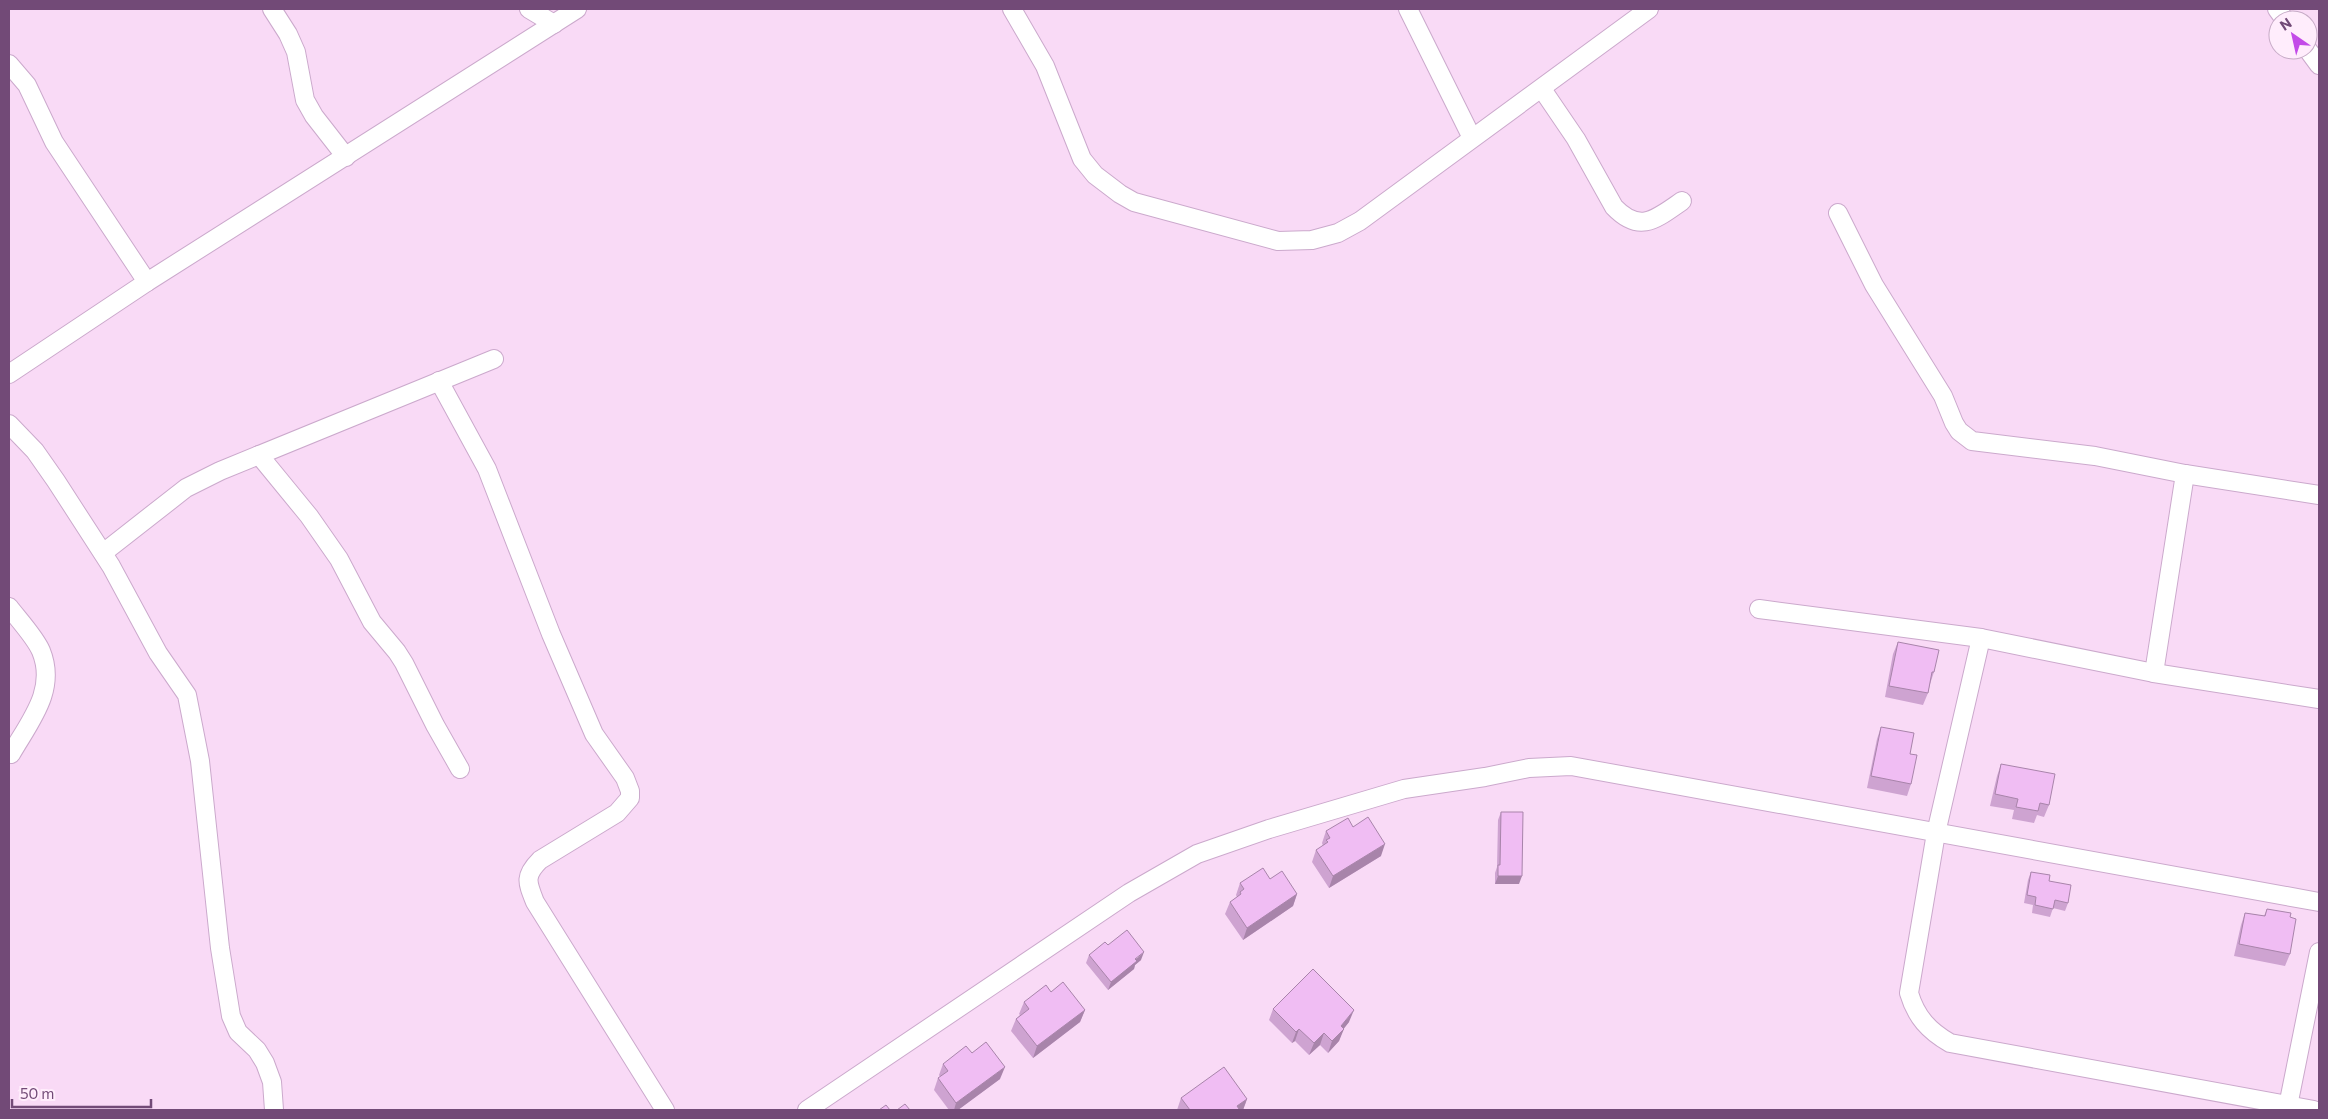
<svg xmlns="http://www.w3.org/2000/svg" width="2328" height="1119" font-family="Commissioner,sans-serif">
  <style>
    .residential { fill: #f9daf6; fill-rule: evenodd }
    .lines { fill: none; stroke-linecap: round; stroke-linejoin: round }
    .minor-casing { stroke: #cba9cc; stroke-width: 20 }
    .minor { stroke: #fff; stroke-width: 18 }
    .wall { fill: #cea3d1 }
    .shaded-wall { fill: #a884aa }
    .building { fill: #f0bdf3; stroke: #a884aa }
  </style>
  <rect width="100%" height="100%" fill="#fde6f9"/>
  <path class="residential" d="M9 9H2319V1110H9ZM2278 20H2308V50H2278Z"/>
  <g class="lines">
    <g class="minor-casing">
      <g id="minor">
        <path d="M272 9 288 34 296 52 305 100 314 116 346 157"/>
        <path d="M529 9 554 24"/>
        <path d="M1012 9 1045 66 1082 159 1095 175 1120 194 1134 202 1278 241 1312 240 1338 233 1360 221 1649 9"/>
        <path d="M1408 9 1472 138"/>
        <path d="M2277 9 2285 20"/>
        <path d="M2308 50 2319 65"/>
        <path d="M9 64 27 85 54 142 147 282"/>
        <path d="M1542 89 1576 139 1614 207C1640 234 1656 219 1682 201"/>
        <path d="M1838 213 1874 285 1943 396 1954 423 1959 431 1972 441 2095 456 2185 474 2319 495"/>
        <path d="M9 374 147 282 577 9"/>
        <path d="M439 381 487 469 551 634 594 734 625 778 630 791V798L617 813 540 860C524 876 527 882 535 902L665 1110"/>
        <path d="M9 424 35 451 56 481 111 566 158 653 187 695 200 761 220 948 231 1016 238 1032 257 1050 265 1063 272 1082 274 1110"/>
        <path d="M259 455 309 516 339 559 372 622 397 652 404 663 435 725 460 769"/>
        <path d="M103 553 186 488 220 471 494 359"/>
        <path d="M9 607C18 619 35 637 41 651 57 690 30 721 11 754"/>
        <path d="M1759 609 1981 638 2154 673 2319 699"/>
        <path d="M1981 638 1936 833 1909 993C1916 1017 1929 1031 1950 1043L2314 1110"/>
        <path d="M2154 673 2185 474"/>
        <path d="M2288 1106 2319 952"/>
        <path d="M807 1110 1129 893 1197 854 1269 829 1404 789 1485 777 1529 768 1571 766 2319 902"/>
      </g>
    </g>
    <use href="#minor" class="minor"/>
  </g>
  <g class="wall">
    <path d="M1898 642 1934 672 1930 684 1928 693 1923 705 1885 697 1893 654Z"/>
    <path d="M1881 727 1910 754 1911 784 1907 796 1867 788 1877 739Z"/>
    <path d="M2001 764 2049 805 2044 817 2037 815 2034 823 2012 819 2014 810 1990 806 1997 776Z"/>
    <path d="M1501 812 1519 884H1495V873L1497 867 1498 820Z"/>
    <path d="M1353 827 1381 856 1329 888 1312 862 1316 850 1323 846 1322 843 1326 831Z"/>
    <path d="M2031 872 2049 881 2068 903 2065 911 2053 908 2050 917 2032 913 2033 905 2024 903 2028 880Z"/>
    <path d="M1270 879 1297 894 1293 906 1243 940 1225 914 1230 902 1237 897 1236 895 1240 883Z"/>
    <path d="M2267 909 2290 917V954L2285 966 2234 956 2241 925 2245 913 2264 916Z"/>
    <path d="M1108 945 1141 960 1135 965 1134 969 1108 990 1086 963 1089 955Z"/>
    <path d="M1051 992 1085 1010 1080 1022 1033 1058 1011 1031 1016 1019 1020 1015 1019 1014 1024 1002Z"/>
    <path d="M1273 1009 1349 1022 1343 1029 1339 1041 1328 1053 1320 1045 1309 1055 1295 1041 1292 1043 1269 1020Z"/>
    <path d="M972 1053 1000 1079 958 1110H949L934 1090 938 1078 940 1077 939 1075 943 1064Z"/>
    <path d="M1181 1098 1247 1099 1243 1110H1177Z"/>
  </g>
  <g class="shaded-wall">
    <path d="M1385 844 1381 856 1329 888 1333 876Z"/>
    <path d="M1498 876H1522L1519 884H1495Z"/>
    <path d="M1297 894 1293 906 1243 940 1247 928Z"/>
    <path d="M1144 952 1141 960 1135 965 1134 969 1108 990 1111 982Z"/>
    <path d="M1085 1010 1080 1022 1033 1058 1037 1046Z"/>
    <path d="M1354 1010 1349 1022 1342 1031 1344 1029 1339 1041 1328 1053 1332 1041 1341 1026Z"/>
    <path d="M1299 1029 1295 1041 1292 1043 1296 1032Z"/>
    <path d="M1324 1033 1320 1045 1309 1055 1314 1043Z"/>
    <path d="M1005 1067 1000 1079 958 1110H954L956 1103Z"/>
    <path d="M1247 1099 1243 1110H1235L1237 1106Z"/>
  </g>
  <g class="building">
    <path d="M1898 642 1939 650 1934 672H1932L1928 693 1889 686Z"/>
    <path d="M1881 727 1914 733 1910 754 1917 755 1911 784 1871 776Z"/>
    <path d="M2001 764 2055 774 2049 805 2040 803 2038 811 2016 807 2018 799 1995 794Z"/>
    <path d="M1501 812H1523L1522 876H1498V865H1500Z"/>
    <path d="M1368 817 1385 844 1333 876 1316 850 1328 842 1326 840 1330 838 1326 831 1348 818 1353 827Z"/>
    <path d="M1263 868 1270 879 1282 871 1297 894 1247 928 1230 902 1241 894 1240 892 1244 889 1240 883Z"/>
    <path d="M2031 872 2050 875 2049 881 2071 885 2068 903 2055 900 2053 909 2035 905 2036 897 2027 895Z"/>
    <path d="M2267 909 2291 913 2290 917 2296 919 2290 954 2239 944 2245 913 2265 916Z"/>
    <path d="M1127 930 1144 952 1135 959 1137 961 1111 982 1089 955 1105 942 1108 945Z"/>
    <path d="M1313 969 1354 1010 1341 1026 1344 1029 1332 1041 1324 1033 1314 1043 1299 1029 1296 1032 1273 1009Z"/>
    <path d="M1063 982 1085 1010 1037 1046 1016 1019 1029 1009 1024 1002 1046 985 1051 992Z"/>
    <path d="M986 1042 1005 1067 956 1103 938 1078 948 1071 943 1064 966 1046 972 1053Z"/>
    <path d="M1224 1067 1247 1099 1237 1106 1239 1109 1238 1110H1190L1181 1098Z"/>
    <path d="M905 1104 910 1110H897Z"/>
    <path d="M886 1105 890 1110H879Z"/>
  </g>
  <rect width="2328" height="1119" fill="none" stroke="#724a77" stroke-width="20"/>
  <g transform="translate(2293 35) rotate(326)"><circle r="24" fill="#ffedfc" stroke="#c7acc7"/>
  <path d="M0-4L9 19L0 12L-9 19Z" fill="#c34ae8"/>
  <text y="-8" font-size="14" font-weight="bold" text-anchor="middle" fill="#724a77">N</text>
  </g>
  <path d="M12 1099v8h139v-8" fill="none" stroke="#724a77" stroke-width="2.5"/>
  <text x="20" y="1099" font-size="15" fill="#724a77" stroke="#ffedfc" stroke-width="4" paint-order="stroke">50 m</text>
</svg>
